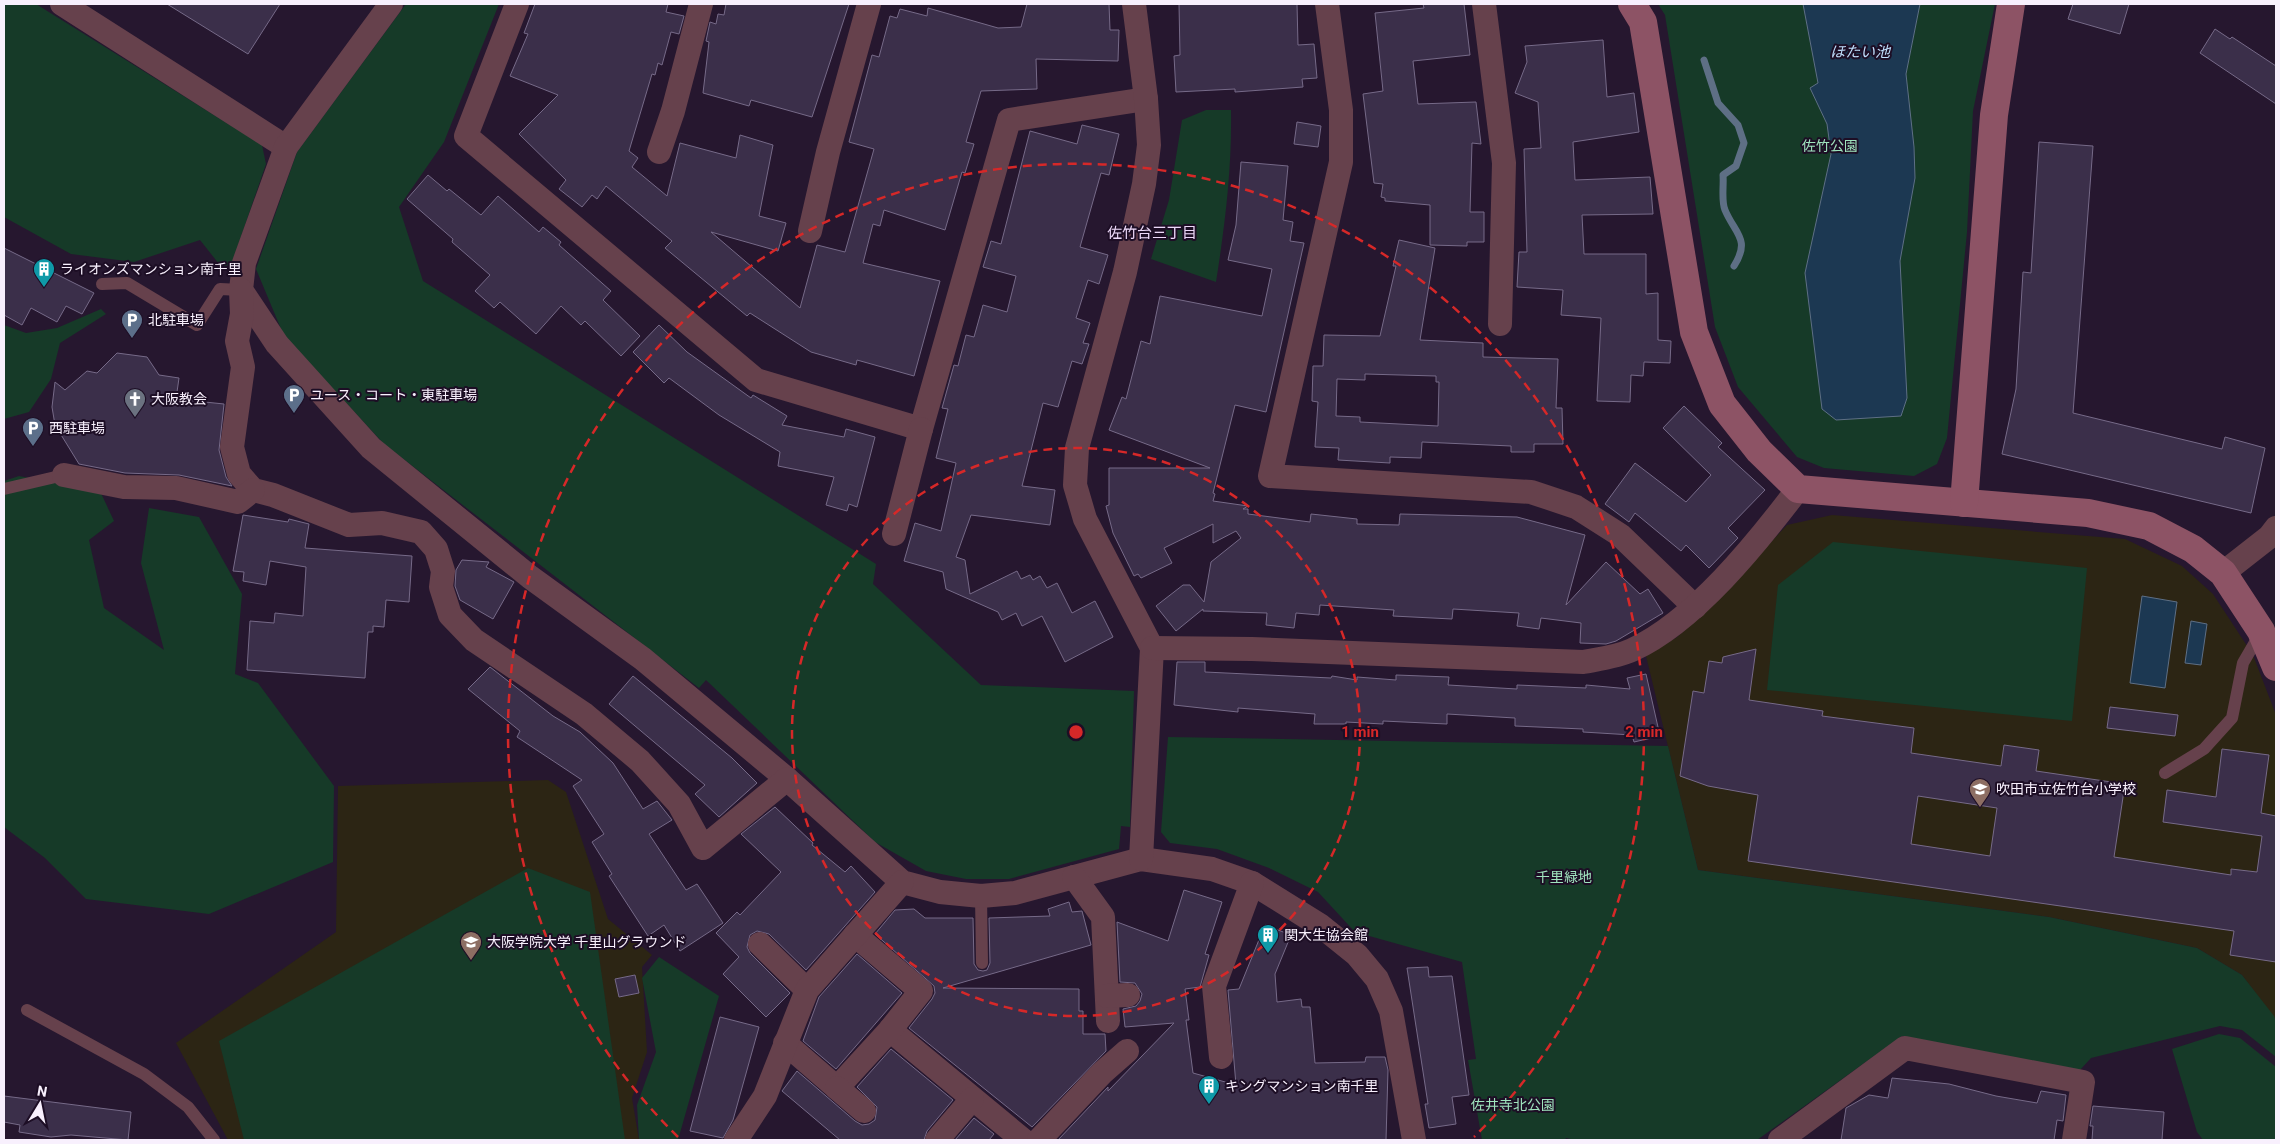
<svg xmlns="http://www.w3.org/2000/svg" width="2280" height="1144" font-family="Roboto,'Noto Sans JP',sans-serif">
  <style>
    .education { fill: #2c2514 }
    .green { fill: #163a28 }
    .water { fill: #1c3852; stroke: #5e6f85 }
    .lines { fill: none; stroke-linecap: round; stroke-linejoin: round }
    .stream { stroke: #5e6f85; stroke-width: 7 }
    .building { fill: #3b2f4a; stroke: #766a88; fill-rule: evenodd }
    .lane { stroke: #66414c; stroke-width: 12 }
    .street { stroke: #66414c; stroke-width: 24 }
    .secondary { stroke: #8d5365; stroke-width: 28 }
    .ring { fill: none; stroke: #d62828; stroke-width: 2.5; stroke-dasharray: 9 6 }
    .labels { text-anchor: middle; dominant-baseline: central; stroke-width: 4; stroke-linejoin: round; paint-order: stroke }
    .park-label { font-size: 14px; fill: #9fe3bd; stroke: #1d0e25 }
    .poi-label { font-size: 14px; fill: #f8f0fd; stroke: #1d0e25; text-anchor: start }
    .water-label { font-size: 15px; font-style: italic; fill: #c0dffd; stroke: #1d0e25 }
    .neighbourhood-label { font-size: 15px; fill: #edd9f9; stroke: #1d0e25 }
    .centre { fill: #d62828; stroke: #1d0e25; stroke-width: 2.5 }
    .ring-label { font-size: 15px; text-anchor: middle; font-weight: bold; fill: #d62828; stroke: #1d0e25; stroke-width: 4; stroke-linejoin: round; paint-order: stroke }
  </style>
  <rect width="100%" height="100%" fill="#26172f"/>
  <g class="education">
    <path d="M1832 515 2125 539 2182 566 2213 594 2253 655 2276 715V1021L2242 975 2197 948 2049 917 1698 870 1646 656 1677 637 1704 613 1787 525Z"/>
    <path d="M548 780 566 792 608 919 652 955 642 967 647 1052 632 1098 639 1140H228L176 1043 336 932 338 786Z"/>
  </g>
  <g class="green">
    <path d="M4 4H36L262 145 266 164 233 260 223 269 200 240 134 262 71 254 4 217Z"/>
    <path d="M406 4H499L444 142 399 207 423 281 876 564 873 584 981 685 1134 691 1130 827 1121 826 1119 849 1009 879H966L926 871 875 842 706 680 699 688 384 444 284 336 256 269 297 152Z"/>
    <path d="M1658 4H1995L1973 111 1967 232 1947 438 1937 464 1914 476 1824 468 1797 457 1738 387 1715 327 1665 15Z"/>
    <path d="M1206 110H1231C1232 169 1225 225 1216 282L1151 259 1169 200 1182 120Z"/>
    <path d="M101 309 106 314 60 343 51 379 29 412 4 419V325L26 333 57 328Z"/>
    <path d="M19 476 100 491 114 521 89 540 104 608 164 650 141 563 149 508 199 517 242 594 235 674 258 683 334 786 333 862 209 914 86 899 45 858 4 827V481Z"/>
    <path d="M1833 542 2087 568 2072 721 1767 690 1778 585Z"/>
    <path d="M1168 737 1668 746 1698 870 2049 917 2197 948 2242 975 2274 1016 2276 1021V1057L2242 1030 2220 1026 2091 1058 2080 1070 1902 1036 1757 1140H1575L1566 1138 1565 1140H1482L1468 1060 1476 1059 1462 962 1355 932 1318 892 1269 868 1217 849 1170 843 1161 832Z"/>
    <path d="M528 868 590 892 625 1140H244L219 1041Z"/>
    <path d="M659 957 719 996 678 1140H639L637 1105 656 1052 642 978Z"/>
    <path d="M2219 1034 2240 1038 2276 1067V1140H2203L2197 1132 2172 1049Z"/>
  </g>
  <g class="water">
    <path d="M1803 4H1920L1906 74 1914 147 1915 178 1900 261 1907 398 1901 416 1836 420 1822 409 1805 273 1831 154 1827 124 1810 88 1818 83Z"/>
    <path d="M2142 596 2177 602 2165 688 2130 683Z"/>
    <path d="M2191 621 2207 624 2201 665 2185 663Z"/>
  </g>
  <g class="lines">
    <path class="stream" d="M1704 60 1718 103 1738 125 1744 143 1736 166 1723 175C1724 185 1721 201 1725 210 1735 234 1751 239 1734 266"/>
  </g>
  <g class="building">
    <path d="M167 4H280L248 54Z"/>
    <path d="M535 4H668L666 12 684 16 679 34 671 32 662 65 658 63 655 75 652 74 629 151 638 158 632 167 667 196 680 143 736 158 740 135 773 145 759 216 786 223 778 251 711 232 800 308 817 245 845 252 874 149 849 142 872 55 879 57 890 16 897 18 900 9 927 16 928 8 998 28 1021 27 1027 4H1109L1110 30H1119L1118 61 1036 59 1037 89 981 91 966 142 974 144 965 173 962 172 945 230 884 210 880 226 873 224 863 263 940 281 914 376 857 360 856 365 811 352 750 313 747 316 665 248 672 241 606 186 597 199 592 195 582 207 559 189 566 180 519 134 558 95 510 76 528 34 524 33Z"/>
    <path d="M726 4H849L812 117 751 100 749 106 703 93 709 42 706 41 710 22 716 24 718 14 724 15Z"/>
    <path d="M1179 4H1297L1298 45 1314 44 1317 78 1302 79 1303 87 1235 92V89L1176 92 1174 56 1180 55Z"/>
    <path d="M1423 4H1464L1470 55 1413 61 1418 104 1476 102 1481 144 1472 143 1470 212H1484V242H1467V246L1430 245V205L1385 201V198L1381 197 1383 184 1374 183 1363 94 1383 91 1375 13 1424 8Z"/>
    <path d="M2073 4H2129L2120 34 2068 19Z"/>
    <path d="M2215 29 2230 39 2232 37 2276 66V104L2200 53Z"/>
    <path d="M1603 40 1607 97 1634 93 1639 132 1573 142 1575 180 1650 177 1653 214 1582 215 1584 254H1646V294L1658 293V340L1671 341 1670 363 1644 362 1643 376 1631 375 1630 402 1597 401 1601 318 1561 315 1563 290 1517 287 1519 252H1527L1524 149 1541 148 1538 102 1515 93 1527 62 1525 46Z"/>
    <path d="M1297 122 1321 126 1318 147 1294 144Z"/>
    <path d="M1082 125 1119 134 1109 175 1101 173 1080 247 1108 255 1099 284 1088 280 1076 318 1090 323 1083 343 1089 344 1082 364 1072 361 1058 407 1043 403 1022 486 1055 490 1050 525 971 515 956 557 965 560 970 594 1017 571 1021 579 1030 575 1033 580 1040 576 1047 588 1057 583 1072 613 1095 601 1113 637 1065 662 1042 616 1022 626 1016 613 1002 620 998 612 946 589 943 572 904 561 915 523 941 531 956 463 936 458 948 409 942 408 954 365 958 366 966 335 974 337 983 305 1007 312 1016 276 983 267 991 241 1001 244 1030 131 1077 144Z"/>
    <path d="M2039 142 2093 146 2073 413 2222 449 2225 437 2265 448 2251 513 2002 454 2016 389 2023 272 2031 273Z"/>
    <path d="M1241 162 1288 166 1283 220 1293 222 1290 241 1304 243 1266 412 1235 405 1213 493 1215 494 1213 501 1248 506 1243 509H1248V514L1310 522 1311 514 1357 519V524L1399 525 1400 514 1517 517 1585 535 1566 605 1606 562 1640 594 1648 589 1663 613 1616 641 1606 644 1580 643 1581 623 1541 618 1539 629 1517 626 1519 613 1453 609 1452 619 1393 616 1394 610 1320 605 1319 615 1296 613 1294 628 1266 625 1267 613 1203 611V609L1176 631 1156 606 1183 585H1190L1204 602 1211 562 1241 538 1236 531 1213 543V524L1164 548 1172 563 1141 578 1138 574 1134 576 1113 533 1106 506 1109 505V468H1210L1109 430 1122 397 1126 399 1141 341 1150 344 1160 296 1262 316 1272 269 1228 260 1236 225Z"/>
    <path d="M428 175 447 191 449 189 481 215 498 196 539 232 543 227 561 242 559 245 611 291 603 300 640 336 621 356 585 321 581 325 561 306 536 334 500 302 494 308 475 291 490 275 452 242 453 239 407 199Z"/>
    <path d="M1399 240 1435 248 1420 340 1483 343V357L1558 359 1556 408H1562L1563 444H1534V452H1511V446L1422 442 1421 458 1390 457V463L1338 460 1339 448 1315 447 1318 402 1312 401 1313 366H1323L1324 335 1380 336 1396 266H1393ZM1365 374 1436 376V382H1439L1438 426 1360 422V417L1336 416 1337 379 1365 380Z"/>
    <path d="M4 248 94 293 82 314 66 306 57 322 31 308 22 325 4 315Z"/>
    <path d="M659 325 687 352 751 398 753 395 787 416 782 425 844 437 846 429 875 437 857 507 849 504 847 511 826 505 834 477 778 466 780 452 719 415 669 378 664 383 633 352Z"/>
    <path d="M117 353 147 357 159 375 179 378 176 399 224 404 219 450 226 477 232 486 179 475 125 473 79 464 55 425 52 407 55 382 65 390 87 371 97 373Z"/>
    <path d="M1684 406 1722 443 1718 447 1765 490 1728 528 1738 538 1709 568 1686 545 1681 551 1635 513 1629 522 1605 504 1635 463 1686 502 1711 475 1663 428Z"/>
    <path d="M243 515 288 522 289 519 309 524 305 548 412 556 409 602 386 600 384 627 373 626V632H368L365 678 247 670 250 621 274 623 275 613 303 616 306 567 270 561 266 585 243 581 244 572 233 571Z"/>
    <path d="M462 560 489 562 486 567 514 582 493 619 460 600 455 586 456 570Z"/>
    <path d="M1756 649 1749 700 1823 711 1822 716 1914 728 1911 753 2001 766 2004 745 2039 750 2036 771 2125 784 2114 857 2231 875V869L2257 872 2262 836 2163 822 2167 790 2216 797 2222 749 2269 755 2261 813 2276 816V962L2230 955 2234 931 1748 861 1758 795 1708 786 1680 776 1693 691 1704 693 1709 661 1722 663 1723 657ZM1918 796 1997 808 1990 856 1911 844Z"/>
    <path d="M1177 662H1205V672L1331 678 1332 676 1357 680V677L1396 680V675L1449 677 1448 685 1517 689V685L1586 688V685L1630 689 1627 678 1646 674 1660 736 1634 742 1632 735 1583 732V729L1515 726V718L1447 714V724L1383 721V724L1346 722V724H1314L1315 714 1238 708V712L1174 705Z"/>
    <path d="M490 667 553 716 580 732 613 763 643 809 657 801 672 820 649 834 686 890 697 884 723 923 680 951 664 925 648 936 609 876 612 874 592 842 604 834 573 786 582 780 517 737 520 731 468 689Z"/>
    <path d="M633 676 732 758 757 783 719 817 695 794 705 785 609 704Z"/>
    <path d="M2110 707 2178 715 2175 736 2107 728Z"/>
    <path d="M775 807 813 843 812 845 845 872 851 866 875 892 806 970 769 934 757 931 750 935 747 947 750 953 790 993 766 1017 723 974 739 957 716 933 737 912 740 915 781 872 741 834Z"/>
    <path d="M1184 890 1222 902 1205 954 1209 955 1200 987 1185 989 1189 1020H1186L1193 1073 1236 1085 1228 990 1239 989 1265 925 1291 935 1275 974 1277 1002 1301 999 1302 1007H1310L1315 1063 1365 1062 1366 1057H1385L1388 1070 1386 1140H1058L1108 1087V1091L1174 1023 1125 1027 1123 1009 1136 1006 1140 1001 1142 994 1135 983 1120 982 1117 922 1168 941Z"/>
    <path d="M1069 902 1072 912 1082 911 1091 945 943 988 1079 989V1011H1083V1034H1105L1106 1051 1032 1127 909 1028 932 999 935 993 934 986 875 934 895 910 914 909 925 918H973L974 964 978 970 983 971 987 970 990 963 989 918 1050 916 1048 909Z"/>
    <path d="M857 954 902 993 836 1069 803 1041 819 997Z"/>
    <path d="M1428 967 1429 977 1452 976 1469 1095 1452 1097 1456 1124 1429 1128 1425 1104H1428L1407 968Z"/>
    <path d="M635 975 639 993 619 997 615 979Z"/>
    <path d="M720 1017 759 1027 733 1120 723 1138 690 1131Z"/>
    <path d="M891 1049 953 1100 927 1131 924 1140H840L782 1091 797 1071 855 1121 862 1125 869 1124 875 1120 877 1107 857 1087Z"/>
    <path d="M1892 1078 1949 1084 1996 1096 2037 1103 2041 1091 2066 1095 2063 1121 2057 1120 2054 1140H1841L1846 1108 1869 1095 1888 1098Z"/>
    <path d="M4 1096 131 1112 128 1140 71 1135 51 1137 19 1132 20 1125 4 1122Z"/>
    <path d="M2093 1106 2164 1112 2162 1140H2092L2093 1126H2090Z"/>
    <path d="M974 1118 994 1134 989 1140H955Z"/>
  </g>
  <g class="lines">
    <g class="lane">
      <path d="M102 284 127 283 197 325 220 289 241 290"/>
      <path d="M4 489 64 475"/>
      <path d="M2165 773 2204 749 2232 718 2243 663 2261 632"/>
      <path d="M981 896 982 963"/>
      <path d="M27 1010 144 1074 188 1107 214 1140"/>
    </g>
    <g class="street">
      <path d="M62 4 286 147"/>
      <path d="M391 4 286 147 244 263 241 290 277 344 371 448 530 577 643 659 787 779 902 882 940 892 981 896 1015 893 1141 859 1212 869 1252 883 1321 926 1357 955 1377 979 1391 1011 1414 1140"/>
      <path d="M517 4 466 136 756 380 921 429 1009 120 1146 99"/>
      <path d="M1134 4 1146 99 1149 145 1144 184 1125 272 1077 448 1075 485 1085 519 1152 648 1141 859"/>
      <path d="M1327 4 1341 110V162L1270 476 1531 492 1576 507 1620 535 1695 607"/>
      <path d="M1484 4 1504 163 1500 324"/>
      <path d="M659 152 673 111 701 4"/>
      <path d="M810 231 828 152 869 4"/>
      <path d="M241 290 242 314 237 341 243 367 232 447 239 474 253 490 273 495 349 525 382 523 421 532 436 549 443 571 441 587 450 615 474 640 584 714 640 761 679 804 703 848 787 779"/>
      <path d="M64 475 124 487 176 488 238 502 253 490"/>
      <path d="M894 534 921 429"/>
      <path d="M2223 573 2269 537 2276 528"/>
      <path d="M1152 648 1252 649 1583 662C1599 659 1617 657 1632 650 1694 622 1757 543 1798 489"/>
      <path d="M1074 877 1103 917 1108 1021"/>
      <path d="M760 944 807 990"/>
      <path d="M1107 996 1128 995"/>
      <path d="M890 1030 1023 1140"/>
      <path d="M785 1043 837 1088 890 1030 921 991 855 935"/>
      <path d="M1221 1057 1214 986 1252 883"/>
      <path d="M837 1088 864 1111"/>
      <path d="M736 1140 765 1096 807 990 902 882"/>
      <path d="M937 1140 972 1099"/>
      <path d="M1039 1140 1102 1073 1127 1051"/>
      <path d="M1780 1140 1905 1048 2083 1082 2074 1140"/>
    </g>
    <g class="secondary">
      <path d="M1632 4 1643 22 1694 332 1722 404 1759 451 1798 489 2088 513 2149 526 2193 549 2223 573 2261 631 2276 667"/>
      <path d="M1964 503 1994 115 2011 4"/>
    </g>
  </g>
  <g class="ring">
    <circle cx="1076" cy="732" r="284"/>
    <path d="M678 1137A568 568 0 1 1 1474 1137"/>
  </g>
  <defs>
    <g id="building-pin" transform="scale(1.125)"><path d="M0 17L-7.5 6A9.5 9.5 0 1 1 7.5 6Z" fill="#0f9aa8" stroke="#1d0e25"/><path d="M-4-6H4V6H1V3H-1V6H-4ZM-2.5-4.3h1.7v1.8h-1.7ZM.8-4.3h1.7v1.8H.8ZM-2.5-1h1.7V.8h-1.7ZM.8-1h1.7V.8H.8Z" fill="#fff"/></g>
    <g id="parking-pin" transform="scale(1.125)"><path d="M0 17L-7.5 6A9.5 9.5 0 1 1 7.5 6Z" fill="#5c6f8a" stroke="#1d0e25"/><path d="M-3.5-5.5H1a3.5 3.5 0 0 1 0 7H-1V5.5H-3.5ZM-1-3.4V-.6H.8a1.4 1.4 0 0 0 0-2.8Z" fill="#fff"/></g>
    <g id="church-pin" transform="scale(1.125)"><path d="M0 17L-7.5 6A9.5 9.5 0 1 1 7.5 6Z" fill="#6b7280" stroke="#1d0e25"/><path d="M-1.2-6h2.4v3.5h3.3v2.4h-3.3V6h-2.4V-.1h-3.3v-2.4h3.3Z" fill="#fff"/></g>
    <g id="school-pin" transform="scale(1.125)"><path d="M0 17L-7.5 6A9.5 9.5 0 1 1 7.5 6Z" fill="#8d6e63" stroke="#1d0e25"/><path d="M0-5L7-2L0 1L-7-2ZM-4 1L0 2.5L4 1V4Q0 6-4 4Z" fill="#fff"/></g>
    <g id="university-pin" transform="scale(1.125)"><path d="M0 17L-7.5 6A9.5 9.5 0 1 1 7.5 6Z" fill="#8d6e63" stroke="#1d0e25"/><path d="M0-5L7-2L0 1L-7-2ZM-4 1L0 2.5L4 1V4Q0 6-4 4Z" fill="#fff"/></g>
  </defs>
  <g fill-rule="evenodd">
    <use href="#building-pin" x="44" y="269"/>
    <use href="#parking-pin" x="132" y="320"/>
    <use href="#parking-pin" x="294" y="395"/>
    <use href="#church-pin" x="135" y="399"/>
    <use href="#parking-pin" x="33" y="428"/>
    <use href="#school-pin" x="1980" y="789"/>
    <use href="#building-pin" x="1268" y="935"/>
    <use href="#university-pin" x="471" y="942"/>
    <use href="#building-pin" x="1209" y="1086"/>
  </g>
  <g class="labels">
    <g class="park-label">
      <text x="1830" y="146">佐竹公園</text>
      <text x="1564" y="877">千里緑地</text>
      <text x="1513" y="1105">佐井寺北公園</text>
    </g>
    <g class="poi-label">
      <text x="60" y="269">ライオンズマンション南千里</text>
      <text x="148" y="320">北駐車場</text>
      <text x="310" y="395">ユース・コート・東駐車場</text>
      <text x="151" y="399">大阪教会</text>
      <text x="49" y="428">西駐車場</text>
      <text x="1996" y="789">吹田市立佐竹台小学校</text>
      <text x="1284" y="935">関大生協会館</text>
      <text x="487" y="942">大阪学院大学 千里山グラウンド</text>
      <text x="1225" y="1086">キングマンション南千里</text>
    </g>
    <g class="water-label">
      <text x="1860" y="52">ほたい池</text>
    </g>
    <g class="neighbourhood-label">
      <text x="1152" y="233">佐竹台三丁目</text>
    </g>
  </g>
  <circle cx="1076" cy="732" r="8" class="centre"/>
  <g class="ring-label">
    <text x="1360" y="737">1 min</text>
    <text x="1644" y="737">2 min</text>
  </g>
  <rect width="2280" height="1144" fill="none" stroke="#f8f0fd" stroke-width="10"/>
  <g transform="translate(40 1104) rotate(10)" stroke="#1d0e25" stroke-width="4" paint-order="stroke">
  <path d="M0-4L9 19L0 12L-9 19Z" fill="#f8f0fd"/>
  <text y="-8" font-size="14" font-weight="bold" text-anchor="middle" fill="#f8f0fd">N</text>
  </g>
</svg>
